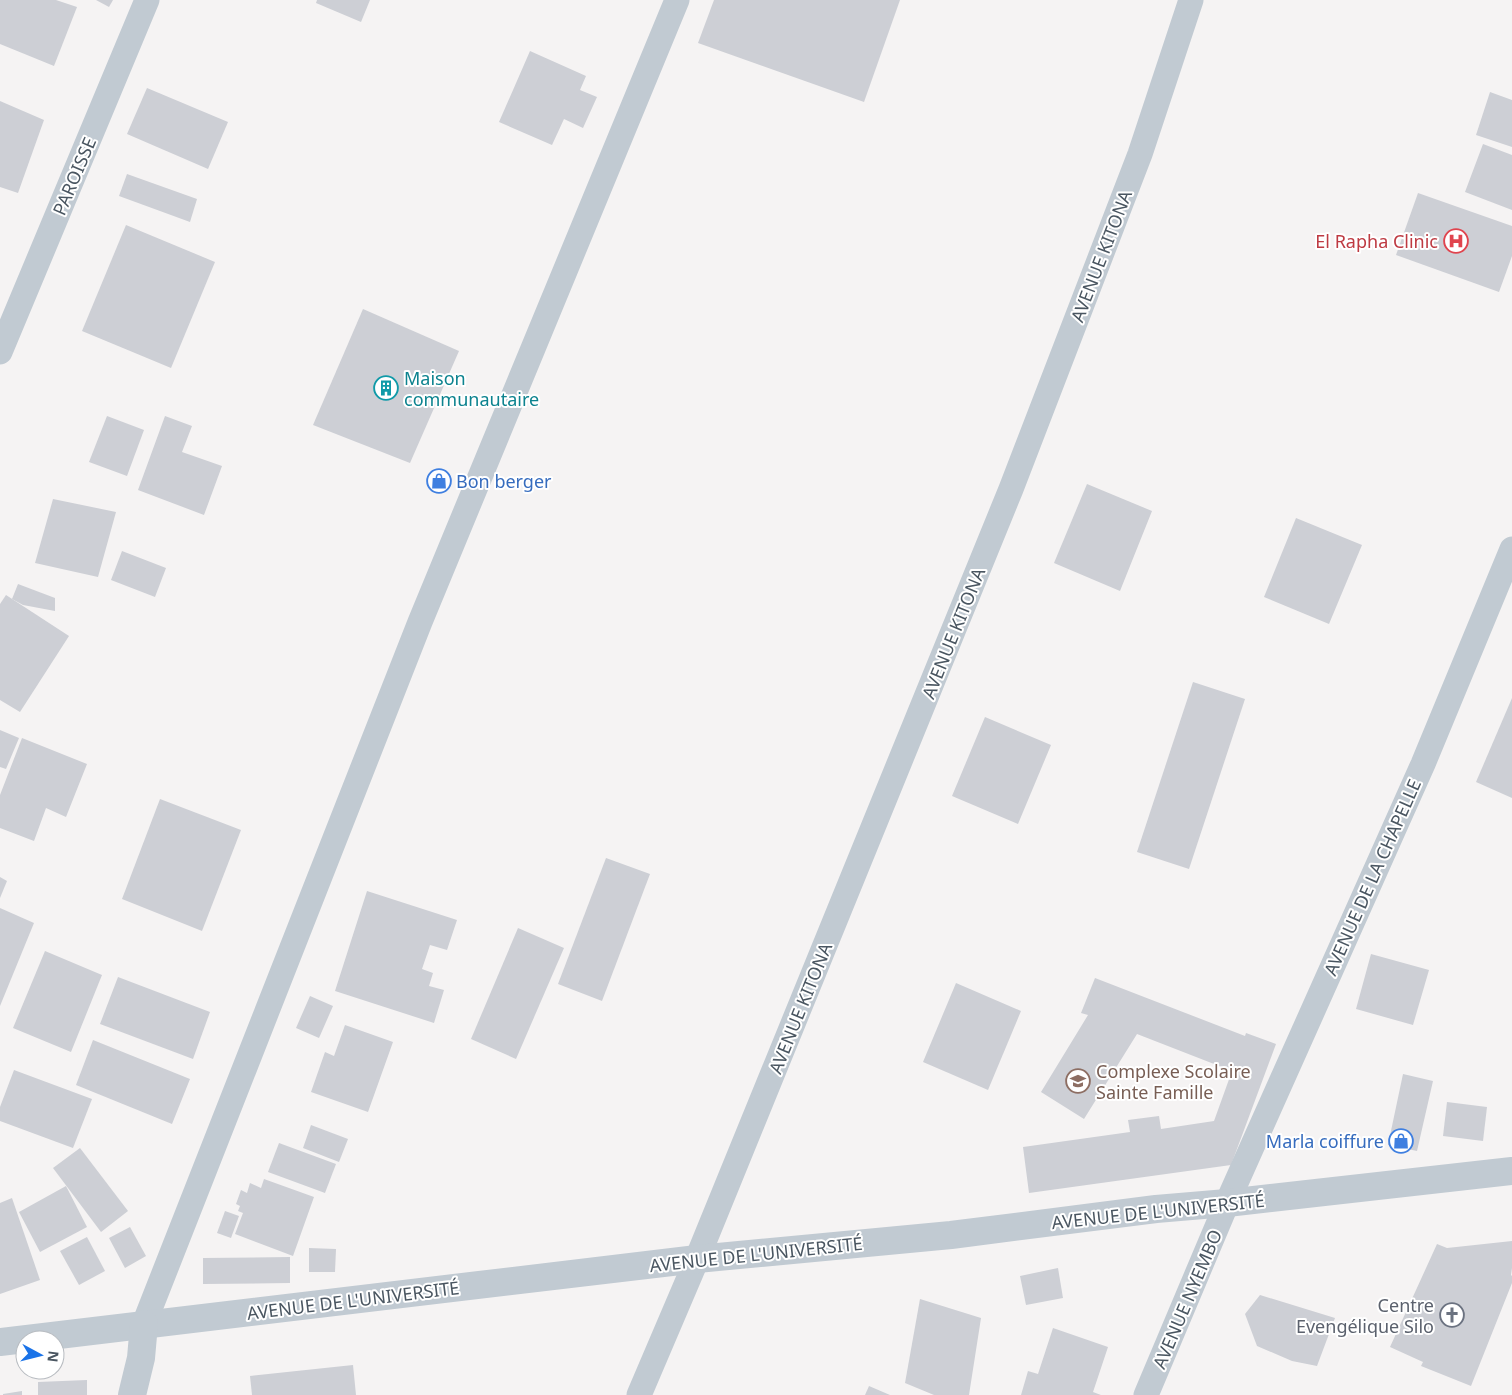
<svg xmlns="http://www.w3.org/2000/svg" width="1512" height="1395" font-family="'Noto Sans',sans-serif">
  <style>
    .building { fill: #cdcfd5 }
    .lines { fill: none; stroke-linecap: round; stroke-linejoin: round }
    .minor { stroke: #c1cad2; stroke-width: 25 }
    .tertiary { stroke: #c1cad2; stroke-width: 28 }
    .labels { text-anchor: middle; dominant-baseline: central; stroke-width: 4; stroke-linejoin: round; paint-order: stroke }
    .street-label { font-size: 18px; fill: #4a5661; stroke: #fff }
    .health-label { font-size: 18px; fill: #be3a42; stroke: #fff; text-anchor: end }
    .culture-label { font-size: 18px; fill: #0d838f; stroke: #fff; text-anchor: start }
    .shop-label { font-size: 18px; fill: #366cbe; stroke: #fff; text-anchor: start }
    .education-label { font-size: 18px; fill: #785e54; stroke: #fff; text-anchor: start }
    .worship-label { font-size: 18px; fill: #5b616d; stroke: #fff; text-anchor: end }
  </style>
  <rect width="100%" height="100%" fill="#f5f3f3"/>
  <g class="building">
    <path d="M0 0H56L77 7 54 66 0 44Z"/>
    <path d="M96 0H113L109 7Z"/>
    <path d="M317 0H370L361 22 316 3Z"/>
    <path d="M714 0H900L864 102 698 43Z"/>
    <path d="M530 51 586 76 580 90 597 97 583 128 564 119 552 145 499 122Z"/>
    <path d="M147 88 228 122 208 169 127 134Z"/>
    <path d="M1490 92 1512 100V147L1476 135Z"/>
    <path d="M0 101 44 120 18 193 0 187Z"/>
    <path d="M1483 144 1512 155V210L1465 192Z"/>
    <path d="M127 174 197 199 190 222 119 196Z"/>
    <path d="M1418 193 1512 226V256L1499 292 1396 255Z"/>
    <path d="M126 225 215 262 171 368 82 331Z"/>
    <path d="M363 309 459 351 410 463 313 425Z"/>
    <path d="M107 416 144 430 127 476 89 462Z"/>
    <path d="M165 416 192 426 182 452 222 466 204 515 138 490Z"/>
    <path d="M1087 484 1152 511 1120 591 1054 563Z"/>
    <path d="M53 499 116 512 98 577 35 563Z"/>
    <path d="M1296 518 1362 545 1329 624 1264 597Z"/>
    <path d="M122 551 166 568 155 597 111 580Z"/>
    <path d="M18 584 55 598V611L23 605 12 599Z"/>
    <path d="M6 595 69 636 20 712 0 700V604Z"/>
    <path d="M1193 682 1245 699 1189 869 1137 852Z"/>
    <path d="M1512 698V798L1476 782Z"/>
    <path d="M985 717 1051 745 1018 824 952 796Z"/>
    <path d="M0 730 19 738 6 769 0 767Z"/>
    <path d="M22 738 87 764 66 817 46 808 34 841 0 828V795Z"/>
    <path d="M160 799 241 830 202 931 122 899Z"/>
    <path d="M606 858 650 874 602 1001 558 984Z"/>
    <path d="M0 877 7 881 0 898Z"/>
    <path d="M367 891 457 920 447 950 430 945 422 969 433 973 429 986 444 990 434 1023 335 991Z"/>
    <path d="M0 908 34 923 0 1006Z"/>
    <path d="M518 928 564 948 516 1059 471 1039Z"/>
    <path d="M45 951 102 975 71 1052 13 1028Z"/>
    <path d="M1371 954 1429 970 1413 1025 1356 1009Z"/>
    <path d="M118 977 210 1012 193 1059 100 1024Z"/>
    <path d="M1095 978 1245 1036 1246 1033 1276 1044 1231 1165 1029 1193 1023 1147 1130 1132 1128 1120 1159 1116 1161 1129 1214 1121 1232 1071 1137 1034 1084 1119 1041 1092 1088 1015 1081 1013Z"/>
    <path d="M956 983 1021 1011 988 1090 923 1062Z"/>
    <path d="M310 996 333 1006 319 1038 296 1028Z"/>
    <path d="M345 1025 393 1042 368 1112 311 1092 325 1052 334 1056Z"/>
    <path d="M93 1040 190 1079 172 1124 76 1085Z"/>
    <path d="M14 1070 92 1099 73 1148 0 1121V1107Z"/>
    <path d="M1403 1074 1433 1081 1417 1151 1388 1145Z"/>
    <path d="M1447 1102 1487 1107 1483 1141 1443 1136Z"/>
    <path d="M311 1125 348 1139 339 1162 303 1148Z"/>
    <path d="M279 1143 336 1164 325 1193 268 1172Z"/>
    <path d="M80 1148 128 1211 101 1232 53 1168Z"/>
    <path d="M264 1179 314 1197 293 1256 235 1234 243 1213 238 1211 240 1206 236 1204 241 1190 247 1193 250 1183 261 1188Z"/>
    <path d="M66 1186 87 1227 40 1252 19 1212Z"/>
    <path d="M12 1198 40 1280 0 1294V1203Z"/>
    <path d="M225 1211 239 1216 231 1238 217 1233Z"/>
    <path d="M130 1227 146 1256 125 1268 109 1238Z"/>
    <path d="M87 1237 105 1271 79 1285 60 1251Z"/>
    <path d="M1512 1241V1268L1511 1275 1512 1276V1283L1471 1386 1421 1366 1423 1362 1390 1347 1437 1244 1447 1248Z"/>
    <path d="M309 1248 336 1249 335 1272H309Z"/>
    <path d="M290 1257V1283L203 1284V1258Z"/>
    <path d="M1058 1268 1063 1298 1026 1305 1020 1276Z"/>
    <path d="M1260 1295 1335 1318 1317 1366 1292 1361 1257 1346 1245 1314Z"/>
    <path d="M920 1299 981 1318 969 1395H934L905 1383Z"/>
    <path d="M1053 1328 1108 1347 1093 1392 1101 1395H1021L1028 1371 1038 1374Z"/>
    <path d="M353 1365 356 1395H252L250 1376Z"/>
    <path d="M87 1380V1395H38V1382Z"/>
    <path d="M869 1386 890 1395H865Z"/>
    <path d="M22 1391V1395H3V1394Z"/>
  </g>
  <g class="lines">
    <g class="minor">
      <path d="M0 352 147 0"/>
      <path d="M144 1324 420 622 677 0"/>
      <path d="M639 1395 697 1259 1011 489 1140 154 1191 0"/>
      <path d="M1146 1395 1227 1203 1423 764 1512 549"/>
    </g>
    <g class="tertiary">
      <path d="M0 1342 697 1259 951 1235 1156 1209 1227 1203 1512 1171"/>
      <path d="M132 1395 141 1358 144 1324"/>
    </g>
  </g>
  <defs>
    <g id="hospital-ring" transform="scale(1.25)"><circle r="9.5" fill="#fff" stroke="#e0444e" stroke-width="1.5"/><path d="M-5-5h3v3.5h4V-5h3V5h-3V1.5h-4V5h-3Z" fill="#e0444e"/></g>
    <g id="building-ring" transform="scale(1.25)"><circle r="9.5" fill="#fff" stroke="#0f9aa8" stroke-width="1.5"/><path d="M-4-6H4V6H1V3H-1V6H-4ZM-2.5-4.3h1.7v1.8h-1.7ZM.8-4.3h1.7v1.8H.8ZM-2.5-1h1.7V.8h-1.7ZM.8-1h1.7V.8H.8Z" fill="#0f9aa8"/></g>
    <g id="shop-ring" transform="scale(1.25)"><circle r="9.5" fill="#fff" stroke="#3f7fe0" stroke-width="1.5"/><path d="M-5-2.5h2.3a2.7 3.5 0 0 1 5.4 0H5L5.5 6h-11ZM-1.5-2.5h3a1.5 2.3 0 0 0-3 0Z" fill="#3f7fe0"/></g>
    <g id="school-ring" transform="scale(1.25)"><circle r="9.5" fill="#fff" stroke="#8d6e63" stroke-width="1.5"/><path d="M0-5L7-2L0 1L-7-2ZM-4 1L0 2.5L4 1V4Q0 6-4 4Z" fill="#8d6e63"/></g>
    <g id="church-ring" transform="scale(1.25)"><circle r="9.5" fill="#fff" stroke="#6b7280" stroke-width="1.5"/><path d="M-1.2-6h2.4v3.5h3.3v2.4h-3.3V6h-2.4V-.1h-3.3v-2.4h3.3Z" fill="#6b7280"/></g>
  </defs>
  <g fill-rule="evenodd">
    <use href="#hospital-ring" x="1456" y="241"/>
    <use href="#building-ring" x="386" y="388"/>
    <use href="#shop-ring" x="439" y="481"/>
    <use href="#school-ring" x="1078" y="1081"/>
    <use href="#shop-ring" x="1401" y="1141"/>
    <use href="#church-ring" x="1452" y="1315"/>
  </g>
  <g class="labels">
    <g class="street-label">
      <text transform="translate(74 176) rotate(-67)">PAROISSE</text>
      <text transform="translate(1101 256) rotate(-69)">AVENUE KITONA</text>
      <text transform="translate(953 633) rotate(-68)">AVENUE KITONA</text>
      <text transform="translate(1372 877) rotate(-66)">AVENUE DE LA CHAPELLE</text>
      <text transform="translate(800 1008) rotate(-68)">AVENUE KITONA</text>
      <text transform="translate(1158 1211) rotate(-6)">AVENUE DE L'UNIVERSITÉ</text>
      <text transform="translate(756 1254) rotate(-6)">AVENUE DE L'UNIVERSITÉ</text>
      <text transform="translate(1187 1299) rotate(-67)">AVENUE NYEMBO</text>
      <text transform="translate(353 1300) rotate(-7)">AVENUE DE L'UNIVERSITÉ</text>
    </g>
    <g class="health-label">
      <text x="1438" y="241">El Rapha Clinic</text>
    </g>
    <g class="culture-label">
      <text x="404" y="378">Maison<tspan x="404" dy="21">communautaire</tspan></text>
    </g>
    <g class="shop-label">
      <text x="456" y="481">Bon berger</text>
      <text x="1384" y="1141" text-anchor="end">Marla coiffure</text>
    </g>
    <g class="education-label">
      <text x="1096" y="1071">Complexe Scolaire<tspan x="1096" dy="21">Sainte Famille</tspan></text>
    </g>
    <g class="worship-label">
      <text x="1434" y="1305">Centre<tspan x="1434" dy="21">Evengélique Silo</tspan></text>
    </g>
  </g>
  <g transform="translate(40 1355) rotate(97)"><circle r="24" fill="#ffffff" stroke="#b7bbc0"/>
  <path d="M0-4L9 19L0 12L-9 19Z" fill="#1a73e8"/>
  <text y="-8" font-size="14" font-weight="bold" text-anchor="middle" fill="#4a5661">N</text>
  </g>
</svg>
